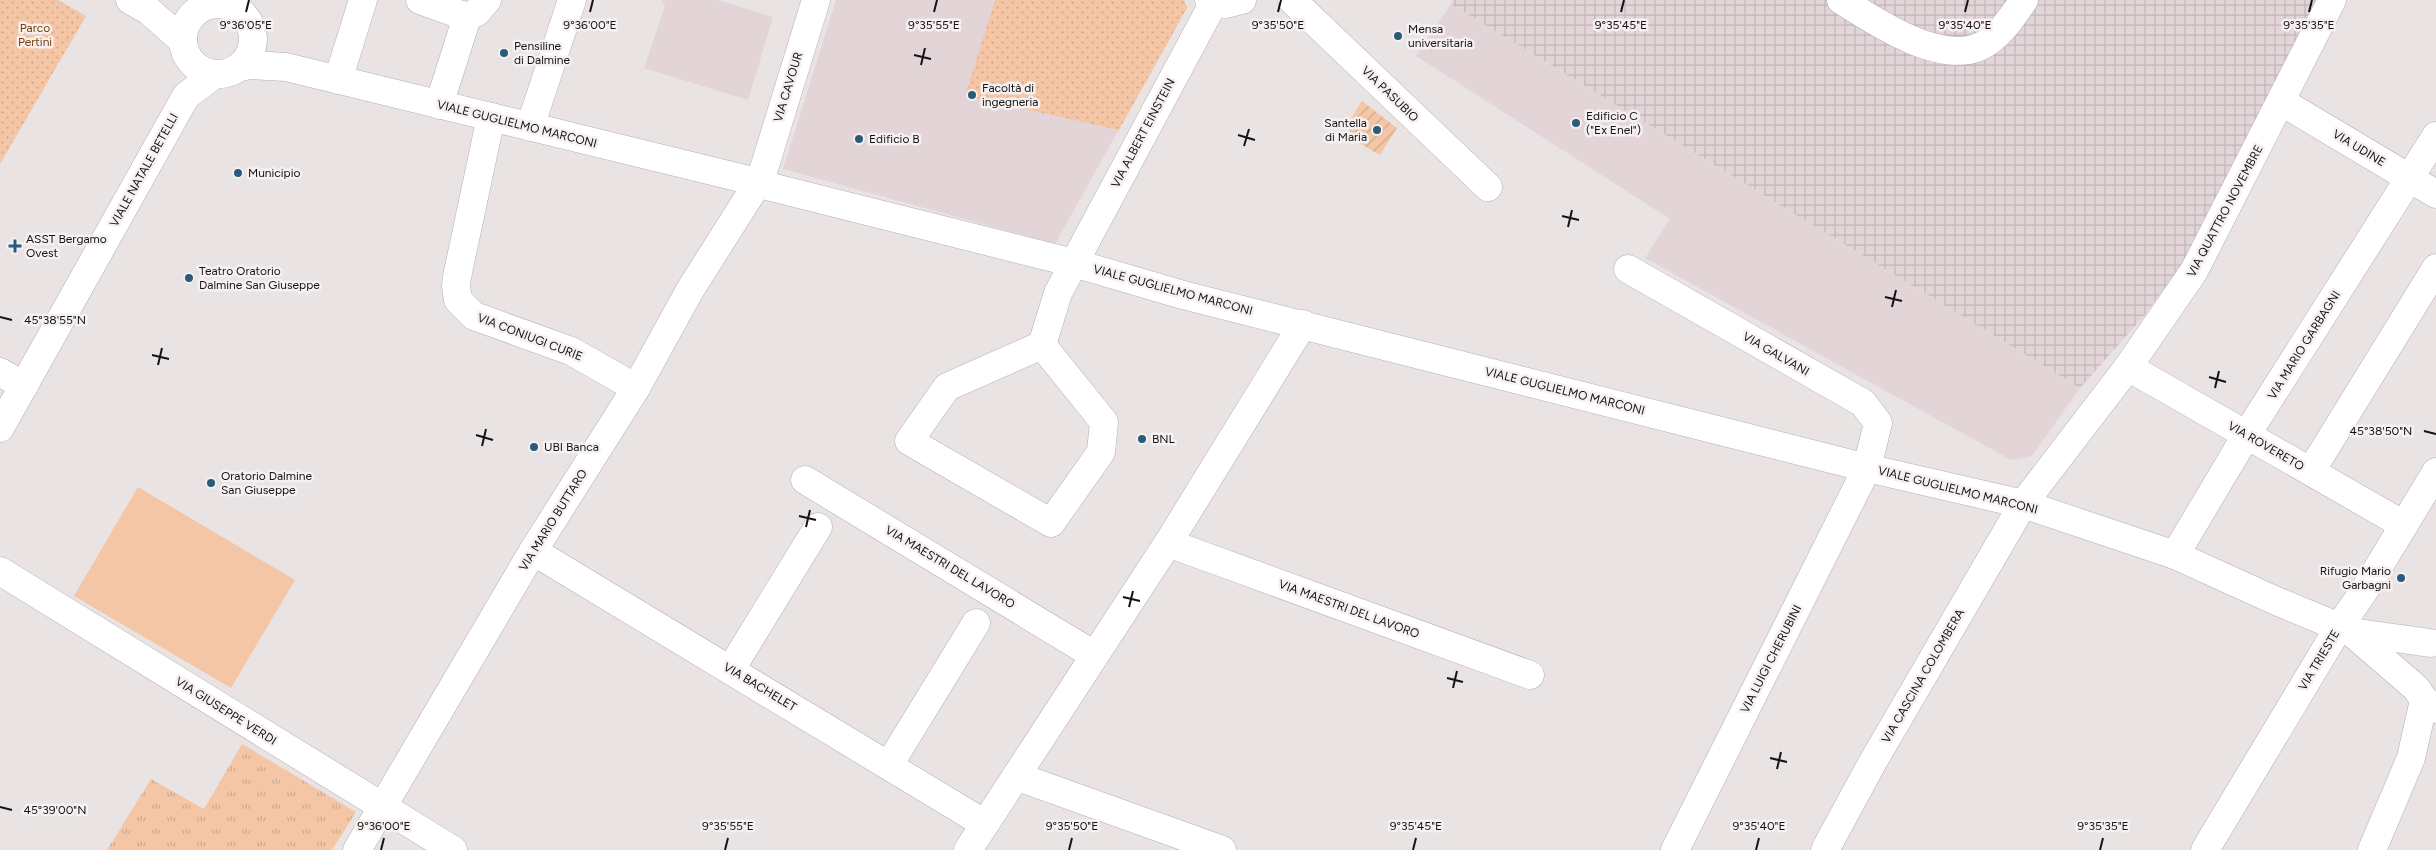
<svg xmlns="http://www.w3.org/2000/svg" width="2436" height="850" font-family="Figtree,sans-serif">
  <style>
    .built { fill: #e3d5d7 }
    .industrial { fill: url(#industrial-grid) }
    .grass { fill: url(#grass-tufts) }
    .park { fill: url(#park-dots) }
    .garden { fill: url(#garden-furrows) }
    .pitch { fill: #f4c6a5 }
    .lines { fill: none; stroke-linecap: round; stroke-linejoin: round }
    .minor-casing { stroke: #b4afaf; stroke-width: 29 }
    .minor { stroke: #fff; stroke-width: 28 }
    .ticks { fill: none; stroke: #141313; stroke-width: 2 }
    .poi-dot { fill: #2a5b79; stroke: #f6f0f1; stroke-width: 2 }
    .labels { text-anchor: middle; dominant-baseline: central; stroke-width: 5; stroke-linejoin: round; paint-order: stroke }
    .park-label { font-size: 12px; fill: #7a4004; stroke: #f6f0f1 }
    .poi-label { font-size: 12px; fill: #141313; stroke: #f6f0f1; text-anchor: start }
    .street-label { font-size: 12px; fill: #141313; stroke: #f6f0f1 }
    .ticks-label { font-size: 12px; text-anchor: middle; fill: #141313; stroke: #f6f0f1; stroke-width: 5; stroke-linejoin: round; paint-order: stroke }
  </style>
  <defs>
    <pattern id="industrial-grid" width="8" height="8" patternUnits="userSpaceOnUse" patternTransform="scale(1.25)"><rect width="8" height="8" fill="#e3d5d7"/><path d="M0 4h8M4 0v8" fill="none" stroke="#c2b6b8"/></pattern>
    <pattern id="grass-tufts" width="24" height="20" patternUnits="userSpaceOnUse" patternTransform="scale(1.25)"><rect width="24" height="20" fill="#f4c6a5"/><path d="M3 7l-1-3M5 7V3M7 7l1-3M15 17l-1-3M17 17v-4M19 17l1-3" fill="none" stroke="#d0a98d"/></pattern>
    <pattern id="park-dots" width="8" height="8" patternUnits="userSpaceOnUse" patternTransform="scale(1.25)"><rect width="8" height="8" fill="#f4c6a5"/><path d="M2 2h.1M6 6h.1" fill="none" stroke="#d0a98d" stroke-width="1.8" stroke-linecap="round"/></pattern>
    <pattern id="garden-furrows" width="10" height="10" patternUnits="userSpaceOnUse" patternTransform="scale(1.25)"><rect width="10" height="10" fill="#f4c6a5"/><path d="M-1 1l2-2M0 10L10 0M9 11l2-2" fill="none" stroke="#d0a98d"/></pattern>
  </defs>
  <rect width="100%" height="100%" fill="#e9e3e4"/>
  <g class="built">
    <path d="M662 0H718L773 17 748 100 644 68 665 6Z"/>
    <path d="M836 0H1184L1187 8 1055 244 783 169Z"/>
    <path d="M1451 4 2080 388 2032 456 2011 460 1645 258 1670 219 1416 56Z"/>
  </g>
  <path class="industrial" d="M1453 0H2321L2208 229 2144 316 2080 388 1451 4Z"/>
  <path class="grass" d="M242 744 356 812 332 850H107L151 779 204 809Z"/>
  <g class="park">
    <path d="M0 0H58L86 16 0 164Z"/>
    <path d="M995 0H1184L1187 8 1119 130 965 96Z"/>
  </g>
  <path class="garden" d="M1362 101 1397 128 1380 155C1348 136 1339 136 1362 101Z"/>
  <path class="pitch" d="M138 487 295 580 231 688 74 596Z"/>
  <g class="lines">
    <g class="minor-casing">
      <g id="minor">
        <path d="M130 0 149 11 183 41"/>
        <path d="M420 0 467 17 477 12 487 0"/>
        <path d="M1209 0 1226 4 1242 0"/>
        <path d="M1292 0 1488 187"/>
        <path d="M1841 0C1874 21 1938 64 1979 47 1999 38 2012 17 2024 0"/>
        <circle cx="218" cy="39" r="35"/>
        <path d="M239 67 252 65 286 67 749 180"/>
        <path d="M338 80 363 0"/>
        <path d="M2282 102 2436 194"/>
        <path d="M439 105 467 17"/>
        <path d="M491 117 457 277 456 286 458 300 474 316 571 351 636 388"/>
        <path d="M530 127 572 0"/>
        <path d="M762 175 816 0"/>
        <path d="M767 186 1074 263 1183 295 1867 468 2023 504 2175 555 2274 600 2351 632 2430 643"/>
        <path d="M1628 269 1863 403 1878 423 1867 468 1675 850"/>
        <path d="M1042 345 1104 422 1101 452 1051 523 909 441 947 387 1042 345 1058 293 1214 2"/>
        <path d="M2128 367 2404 525"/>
        <path d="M0 372 24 386"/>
        <path d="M0 428 186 96 215 74"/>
        <path d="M2311 471 2436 268"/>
        <path d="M805 480 1094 655"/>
        <path d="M1168 543 1530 675"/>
        <path d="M533 551 985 824"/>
        <path d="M2175 555 2247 434 2436 136"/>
        <path d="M0 571 453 850"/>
        <path d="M2351 632 2416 688 2424 700 2436 709"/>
        <path d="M731 669 818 527"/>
        <path d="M889 765 976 623"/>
        <path d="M1016 776 1222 850"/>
        <path d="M357 850 533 551 636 388 690 290 752 192"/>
        <path d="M968 850 1168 543 1303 324"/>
        <path d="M1825 850 1871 765 2023 504 2128 367 2194 271 2332 0"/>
        <path d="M2205 850 2339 627 2364 591 2436 472"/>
        <path d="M2372 850 2411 758 2424 700"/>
      </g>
    </g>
    <use href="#minor" class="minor"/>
  </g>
  <path class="ticks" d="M246 12 249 0M590 12 593 0M934 12 937 0M1278 12 1281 0M1621 12 1624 0M1965 12 1968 0M2309 12 2312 0M914 55 931 59M921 65 925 48M1238 135 1255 140M1244 146 1249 129M1562 216 1579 220M1568 227 1572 210M1885 297 1902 301M1892 307 1896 290M0 317 12 320M152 355 169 359M158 365 162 348M2209 377 2226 382M2215 388 2219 371M2424 431 2436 434M476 435 493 440M482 446 486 429M799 516 816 520M806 527 810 510M1123 597 1140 601M1129 607 1133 591M1447 678 1463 682M1453 688 1457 671M1770 758 1787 762M1777 769 1781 752M0 807 12 810M381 850 384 838M725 850 728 838M1069 850 1072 838M1413 850 1416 838M1756 850 1759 838M2100 850 2103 838"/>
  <g class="poi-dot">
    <circle cx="1398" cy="36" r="5"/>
    <circle cx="504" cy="53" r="5"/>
    <circle cx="972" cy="95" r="5"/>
    <circle cx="1576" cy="123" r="5"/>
    <circle cx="1377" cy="130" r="5"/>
    <circle cx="859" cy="139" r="5"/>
    <circle cx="238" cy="173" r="5"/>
    <path d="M12.5 238.5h5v5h5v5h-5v5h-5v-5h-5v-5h5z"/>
    <circle cx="189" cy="278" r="5"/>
    <circle cx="1142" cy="439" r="5"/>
    <circle cx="534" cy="447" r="5"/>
    <circle cx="211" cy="483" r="5"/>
    <circle cx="2401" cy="578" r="5"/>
  </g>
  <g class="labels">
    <g class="park-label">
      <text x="35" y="28">Parco<tspan x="35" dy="14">Pertini</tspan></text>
    </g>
    <g class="poi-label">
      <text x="1408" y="29">Mensa<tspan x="1408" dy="14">universitaria</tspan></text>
      <text x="514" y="46">Pensiline<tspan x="514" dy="14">di Dalmine</tspan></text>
      <text x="982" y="88">Facoltà di<tspan x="982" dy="14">ingegneria</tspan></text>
      <text x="1586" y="116">Edificio C<tspan x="1586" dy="14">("Ex Enel")</tspan></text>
      <text x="1367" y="123" text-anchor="end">Santella<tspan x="1367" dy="14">di Maria</tspan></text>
      <text x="869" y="139">Edificio B</text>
      <text x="248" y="173">Municipio</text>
      <text x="26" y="239">ASST Bergamo<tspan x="26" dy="14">Ovest</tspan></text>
      <text x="199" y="271">Teatro Oratorio<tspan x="199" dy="14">Dalmine San Giuseppe</tspan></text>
      <text x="1152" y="439">BNL</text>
      <text x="544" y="447">UBI Banca</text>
      <text x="221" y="476">Oratorio Dalmine<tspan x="221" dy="14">San Giuseppe</tspan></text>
      <text x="2391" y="571" text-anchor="end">Rifugio Mario<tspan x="2391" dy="14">Garbagni</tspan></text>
    </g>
    <g class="street-label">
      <text transform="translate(788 87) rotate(-73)">VIA CAVOUR</text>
      <text transform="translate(1390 94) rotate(44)">VIA PASUBIO</text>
      <text transform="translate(517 124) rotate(14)">VIALE GUGLIELMO MARCONI</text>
      <text transform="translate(1143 133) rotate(-62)">VIA ALBERT EINSTEIN</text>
      <text transform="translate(2359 148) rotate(31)">VIA UDINE</text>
      <text transform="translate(144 170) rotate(-61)">VIALE NATALE BETELLI</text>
      <text transform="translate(2225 211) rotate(-62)">VIA QUATTRO NOVEMBRE</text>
      <text transform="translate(1173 290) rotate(15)">VIALE GUGLIELMO MARCONI</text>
      <text transform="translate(530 337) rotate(21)">VIA CONIUGI CURIE</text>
      <text transform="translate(2304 345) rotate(-58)">VIA MARIO GARBAGNI</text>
      <text transform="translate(1776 354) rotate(30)">VIA GALVANI</text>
      <text transform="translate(1565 391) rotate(14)">VIALE GUGLIELMO MARCONI</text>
      <text transform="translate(2266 446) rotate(30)">VIA ROVERETO</text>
      <text transform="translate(1958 490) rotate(14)">VIALE GUGLIELMO MARCONI</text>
      <text transform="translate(553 520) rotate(-58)">VIA MARIO BUTTARO</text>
      <text transform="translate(950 567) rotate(31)">VIA MAESTRI DEL LAVORO</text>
      <text transform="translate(1349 609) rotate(20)">VIA MAESTRI DEL LAVORO</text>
      <text transform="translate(1771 659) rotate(-63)">VIA LUIGI CHERUBINI</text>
      <text transform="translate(2319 660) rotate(-59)">VIA TRIESTE</text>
      <text transform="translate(1923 676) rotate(-60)">VIA CASCINA COLOMBERA</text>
      <text transform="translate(760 687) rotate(31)">VIA BACHELET</text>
      <text transform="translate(226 711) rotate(32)">VIA GIUSEPPE VERDI</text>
    </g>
  </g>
  <g class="ticks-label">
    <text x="1621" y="29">9°35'45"E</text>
    <text x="246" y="29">9°36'05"E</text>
    <text x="590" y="29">9°36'00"E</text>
    <text x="934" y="29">9°35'55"E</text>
    <text x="1278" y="29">9°35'50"E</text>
    <text x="1965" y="29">9°35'40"E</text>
    <text x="2309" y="29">9°35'35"E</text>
    <text x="55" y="324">45°38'55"N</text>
    <text x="2381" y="435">45°38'50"N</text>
    <text x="55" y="814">45°39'00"N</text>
    <text x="384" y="830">9°36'00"E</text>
    <text x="728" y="830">9°35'55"E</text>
    <text x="1072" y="830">9°35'50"E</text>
    <text x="1416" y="830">9°35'45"E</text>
    <text x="1759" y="830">9°35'40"E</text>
    <text x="2103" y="830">9°35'35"E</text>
  </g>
</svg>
